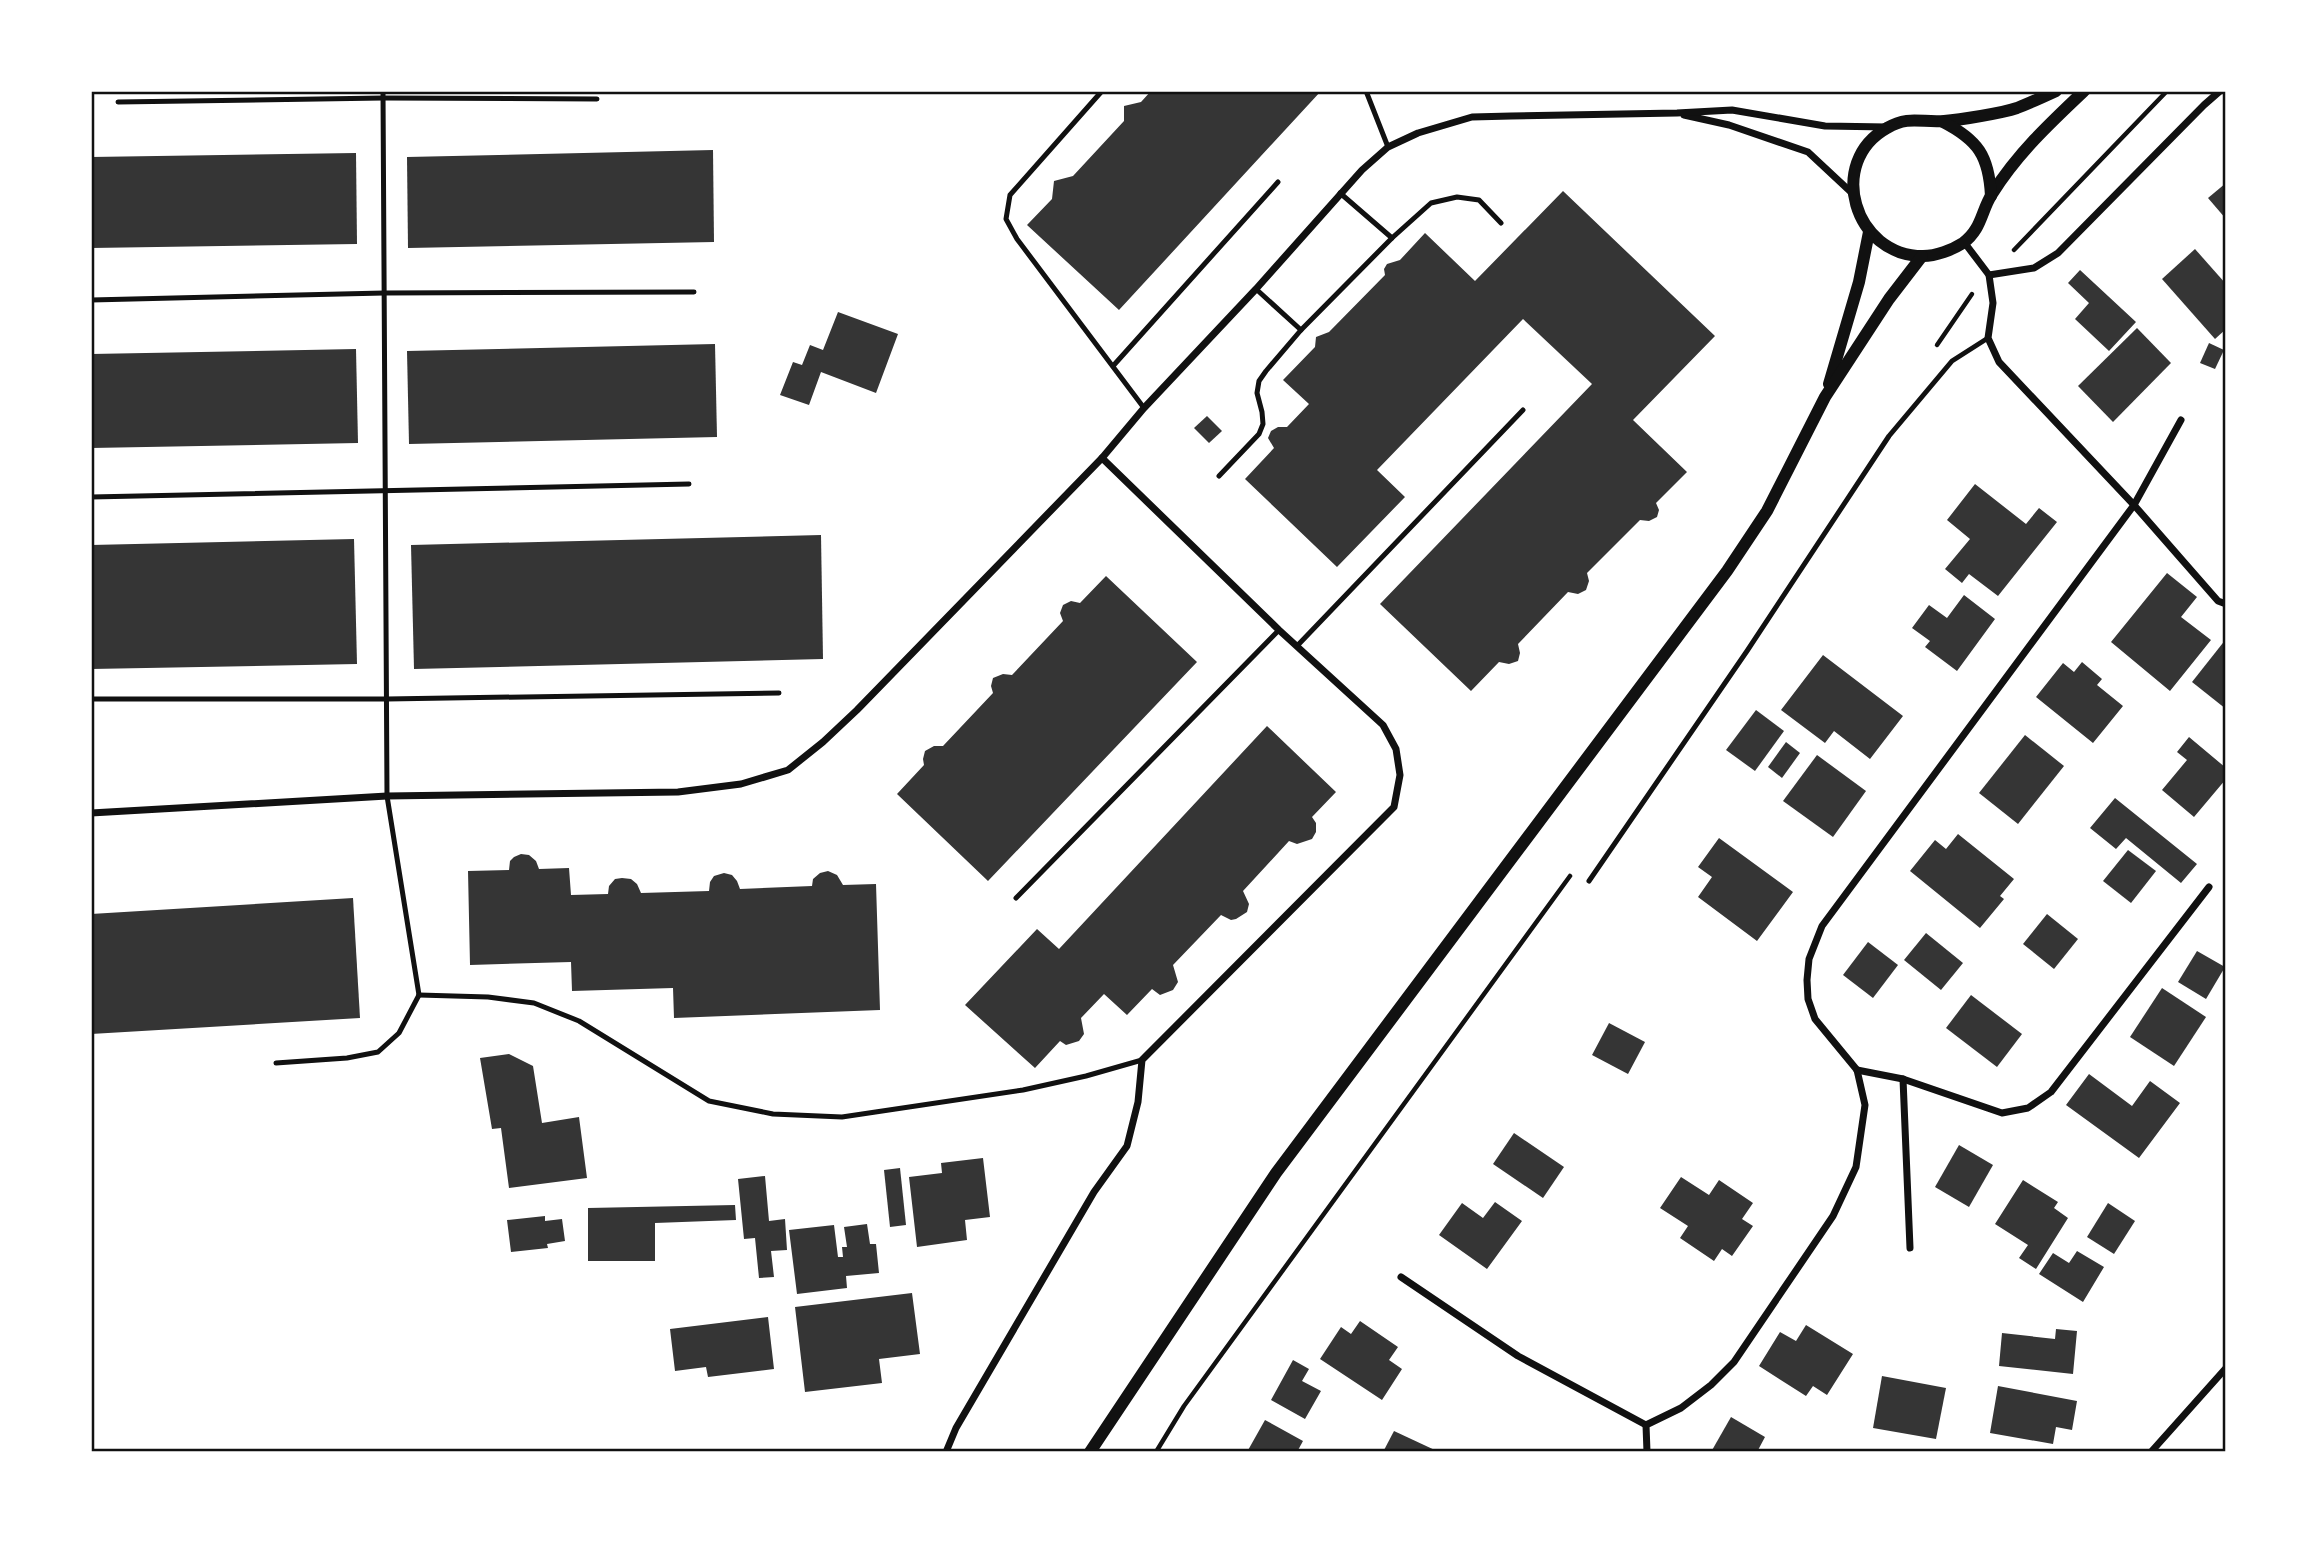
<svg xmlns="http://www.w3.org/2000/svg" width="2317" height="1543" font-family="Arial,sans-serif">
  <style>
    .building { fill: #353535 }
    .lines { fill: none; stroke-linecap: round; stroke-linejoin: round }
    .path { stroke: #111; stroke-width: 4.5 }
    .service { stroke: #111; stroke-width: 5 }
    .minor { stroke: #111; stroke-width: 7 }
    .tertiary { stroke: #111; stroke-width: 12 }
    .neatline { fill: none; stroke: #111; stroke-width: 2.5 }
  </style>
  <rect width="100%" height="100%" fill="#fff"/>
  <g class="building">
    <path d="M1151 91H1321L1119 310 1027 225 1052 199 1054 181 1073 176 1124 121V106L1141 102Z"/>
    <path d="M713 150 714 242 408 248 407 157Z"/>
    <path d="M356 153 357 244 91 248V157Z"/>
    <path d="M2226 183V219L2208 198Z"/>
    <path d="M1563 191 1715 336 1633 420 1687 472 1656 503 1659 510 1657 517 1649 521 1640 520 1587 573 1589 581 1586 590 1578 594 1568 592 1518 644 1520 653 1518 661 1509 664 1499 662 1471 691 1380 604 1592 384 1523 319 1377 470 1405 497 1337 567 1245 479 1274 448 1268 438 1271 431 1278 427H1287L1309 404 1283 380 1315 347 1316 337 1329 332 1385 275 1384 269 1387 264 1400 260 1425 233 1475 281Z"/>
    <path d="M2195 249 2226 284V329L2215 339 2162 279Z"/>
    <path d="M2080 270 2136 322 2109 351 2075 319 2089 303 2068 283Z"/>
    <path d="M838 312 898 334 876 393 821 372 809 405 780 395 793 362 802 365 810 345 823 350Z"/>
    <path d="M2137 328 2171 363 2113 422 2078 386Z"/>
    <path d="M2209 343 2224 350 2215 369 2200 363Z"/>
    <path d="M715 344 717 437 409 444 407 351Z"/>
    <path d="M356 349 358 443 91 448V354Z"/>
    <path d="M1207 416 1222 431 1209 443 1194 428Z"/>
    <path d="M1975 484 2026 524 2039 508 2057 522 1998 596 1969 574 1962 583 1945 569 1970 539 1947 520Z"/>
    <path d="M821 535 823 659 414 669 411 545Z"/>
    <path d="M354 539 357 664 91 669V545Z"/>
    <path d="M2167 573 2197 597 2181 617 2211 640 2170 691 2111 642Z"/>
    <path d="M1106 576 1197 662 988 881 897 794 924 765 923 759 925 751 934 746H943L993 693 991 686 993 678 1003 674 1012 675 1063 621 1060 613 1063 605 1071 601 1080 603Z"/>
    <path d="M1964 595 1995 619 1957 671 1925 647 1930 641 1912 628 1929 605 1947 618Z"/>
    <path d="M2226 639V709L2192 682Z"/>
    <path d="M1823 655 1903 716 1870 759 1834 731 1825 743 1781 710Z"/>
    <path d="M2082 662 2102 679 2097 685 2123 706 2093 743 2036 697 2063 663 2074 672Z"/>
    <path d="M1756 710 1784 731 1755 771 1726 750Z"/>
    <path d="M1267 726 1336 792 1312 817 1316 823V832L1312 839 1297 844 1289 841 1243 891 1249 904 1247 912 1236 919 1231 920 1221 915 1173 965 1178 982 1173 990 1160 995 1152 989 1127 1015 1104 994 1081 1018 1084 1034 1079 1041 1066 1045 1060 1041 1035 1068 965 1005 1037 929 1059 949Z"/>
    <path d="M2025 735 2064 766 2018 824 1979 793Z"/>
    <path d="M2189 737 2226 768V779L2194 817 2162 790 2187 760 2177 752Z"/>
    <path d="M1786 742 1800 753 1782 778 1768 767Z"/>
    <path d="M1817 755 1866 791 1833 837 1783 801Z"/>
    <path d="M2115 798 2197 864 2181 883 2126 838 2116 849 2090 828Z"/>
    <path d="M1958 834 2014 879 2000 896 2004 899 1980 928 1910 871 1935 840 1946 849Z"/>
    <path d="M1719 838 1793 892 1757 941 1698 897 1712 877 1698 867Z"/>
    <path d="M2128 850 2156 871 2131 903 2103 881Z"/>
    <path d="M521 854 529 855 536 861 539 869 569 868 571 895 608 894 609 886 615 879 622 878 631 879 637 884 641 893 709 891 710 882 714 876 724 873 732 875 737 881 740 889 812 886 813 879 820 873 828 871 837 875 843 885 876 884 880 1010 674 1018 673 988 572 991 571 962 470 965 468 871 509 870 510 861 514 857Z"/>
    <path d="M353 898 360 1018 91 1034V914Z"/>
    <path d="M2047 914 2078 939 2054 969 2023 944Z"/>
    <path d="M1926 933 1963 963 1941 990 1904 960Z"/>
    <path d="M1868 942 1898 965 1873 998 1843 975Z"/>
    <path d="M2197 951 2225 967 2206 999 2178 982Z"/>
    <path d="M2162 988 2206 1017 2174 1066 2130 1037Z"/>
    <path d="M1971 995 2022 1034 1997 1067 1946 1028Z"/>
    <path d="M1609 1023 1645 1042 1628 1074 1592 1055Z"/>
    <path d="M509 1054 533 1066 542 1123 579 1117 587 1178 509 1188 501 1128 492 1129 480 1058Z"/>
    <path d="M2089 1074 2132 1106 2150 1081 2180 1103 2139 1158 2066 1105Z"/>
    <path d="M1514 1133 1564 1167 1543 1198 1493 1164Z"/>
    <path d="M1959 1145 1993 1165 1969 1207 1935 1187Z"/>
    <path d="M983 1158 990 1217 965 1220 967 1240 917 1247 909 1177 942 1173 941 1163Z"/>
    <path d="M900 1168 906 1225 890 1227 884 1170Z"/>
    <path d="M765 1176 769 1221 785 1219 787 1250 771 1251 774 1277 759 1278 755 1238 744 1239 738 1179Z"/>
    <path d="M1681 1177 1709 1195 1719 1180 1753 1203 1742 1219 1753 1226 1732 1256 1722 1249 1714 1261 1680 1238 1688 1226 1660 1208Z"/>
    <path d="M2023 1180 2058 1202 2054 1208 2068 1218 2036 1269 2019 1258 2028 1245 1995 1224Z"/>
    <path d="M1495 1202 1522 1221 1487 1269 1439 1235 1462 1203 1483 1218Z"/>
    <path d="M2108 1203 2135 1221 2114 1254 2087 1237Z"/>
    <path d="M735 1205 736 1220 655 1223V1261H588V1208Z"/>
    <path d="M545 1216V1221L562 1219 565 1241 547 1244 548 1248 511 1252 507 1220Z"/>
    <path d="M867 1224 870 1244H876L879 1273 846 1276 847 1288 797 1294 789 1230 834 1225 838 1257H843L842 1247H847L844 1227Z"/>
    <path d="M2077 1251 2104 1267 2083 1302 2039 1274 2053 1253 2069 1263Z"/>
    <path d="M912 1293 920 1354 879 1359 882 1383 805 1392 795 1307Z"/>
    <path d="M768 1317 774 1369 708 1377 706 1367 675 1371 670 1329Z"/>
    <path d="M1360 1321 1398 1347 1389 1360 1402 1369 1382 1400 1320 1359 1341 1327 1351 1334Z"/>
    <path d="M1806 1325 1853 1354 1827 1395 1813 1386 1806 1396 1759 1366 1780 1332 1796 1341Z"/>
    <path d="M2056 1329 2077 1331 2073 1374 1999 1366 2002 1333 2055 1339Z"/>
    <path d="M1293 1360 1309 1369 1302 1381 1321 1391 1305 1419 1271 1400Z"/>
    <path d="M1882 1376 1946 1388 1936 1439 1873 1428Z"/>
    <path d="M1998 1386 2077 1401 2072 1430 2056 1427 2053 1444 1990 1433Z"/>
    <path d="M1731 1417 1765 1437 1757 1452H1711Z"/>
    <path d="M1265 1420 1303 1441 1297 1452H1247Z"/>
    <path d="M1394 1431 1439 1452H1383Z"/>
  </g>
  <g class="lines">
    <g class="path">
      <path d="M2014 250 2167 91"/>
      <path d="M1937 345 1972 294"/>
      <path d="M1156 1452 1184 1406 1570 876"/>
    </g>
    <g class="service">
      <path d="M383 91 387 796 419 995"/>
      <path d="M1102 91 1010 195 1006 219 1017 239 1144 408"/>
      <path d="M1366 91 1388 147"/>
      <path d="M118 102 383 98 597 99"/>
      <path d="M1340 193 1392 238"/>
      <path d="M1256 289 1301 330"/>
      <path d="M91 300 384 293 694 292"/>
      <path d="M1113 366 1278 182"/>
      <path d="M1219 476 1259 434 1263 424 1262 412 1257 393 1259 381 1266 371 1301 330 1392 238 1431 203 1457 197 1479 200 1501 223"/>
      <path d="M91 497 689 484"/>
      <path d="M1297 646 1523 410"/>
      <path d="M91 699H387L779 693"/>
      <path d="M1589 881 1747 651 1889 436 1952 361 1988 338"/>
      <path d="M1016 898 1279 630"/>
      <path d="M419 995 488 997 534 1003 579 1021 709 1101 773 1114 842 1117 1023 1090 1086 1076 1142 1060"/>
      <path d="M276 1063 347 1058 378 1052 399 1033 419 995"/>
    </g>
    <g class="minor">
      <path d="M1684 115 1729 125 1808 152 1853 194"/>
      <path d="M1964 242 1989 275 1993 303 1988 338 1999 362 2134 505 2218 601 2226 604"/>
      <path d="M1989 275 2034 268 2058 253 2204 105 2220 91"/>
      <path d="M91 813 387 796 678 792 741 784 788 770 823 742 857 710 1102 458 1144 408 1256 289 1362 170 1388 147 1418 133 1472 117 1511 116 1677 113 1732 110 1825 126 1887 127"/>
      <path d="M1857 1070 1903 1079 2002 1113 2028 1108 2051 1092 2209 887"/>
      <path d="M1903 1079 1910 1248"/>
      <path d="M1401 1277 1518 1356 1646 1425"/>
      <path d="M946 1452 956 1428 1094 1192 1127 1146 1138 1102 1142 1060 1394 807 1400 775 1396 749 1383 725 1279 630 1102 458"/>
      <path d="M1647 1452 1646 1425 1681 1408 1711 1385 1734 1362 1833 1216 1856 1167 1865 1105 1857 1070 1815 1019 1808 999 1807 980 1809 959 1822 926 2134 505 2181 420"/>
      <path d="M2151 1452 2226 1368"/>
    </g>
    <g class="tertiary">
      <path d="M2056 91C2043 97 2030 103 2017 108 2002 113 1960 120 1944 121 1922 123 1909 115 1887 128 1826 162 1854 256 1923 256 1936 256 1952 250 1963 243 1982 229 1981 211 1992 194 2017 154 2050 123 2084 91"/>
      <path d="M1943 122C1978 140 1989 156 1991 196"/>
      <path d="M1829 384 1859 282 1869 232"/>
      <path d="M1090 1452 1276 1173 1727 571 1767 511 1825 397 1889 299 1922 256"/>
    </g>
  </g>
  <rect width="2317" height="1543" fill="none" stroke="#ffffff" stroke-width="186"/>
  <rect x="93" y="93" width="2131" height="1357" class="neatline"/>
</svg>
